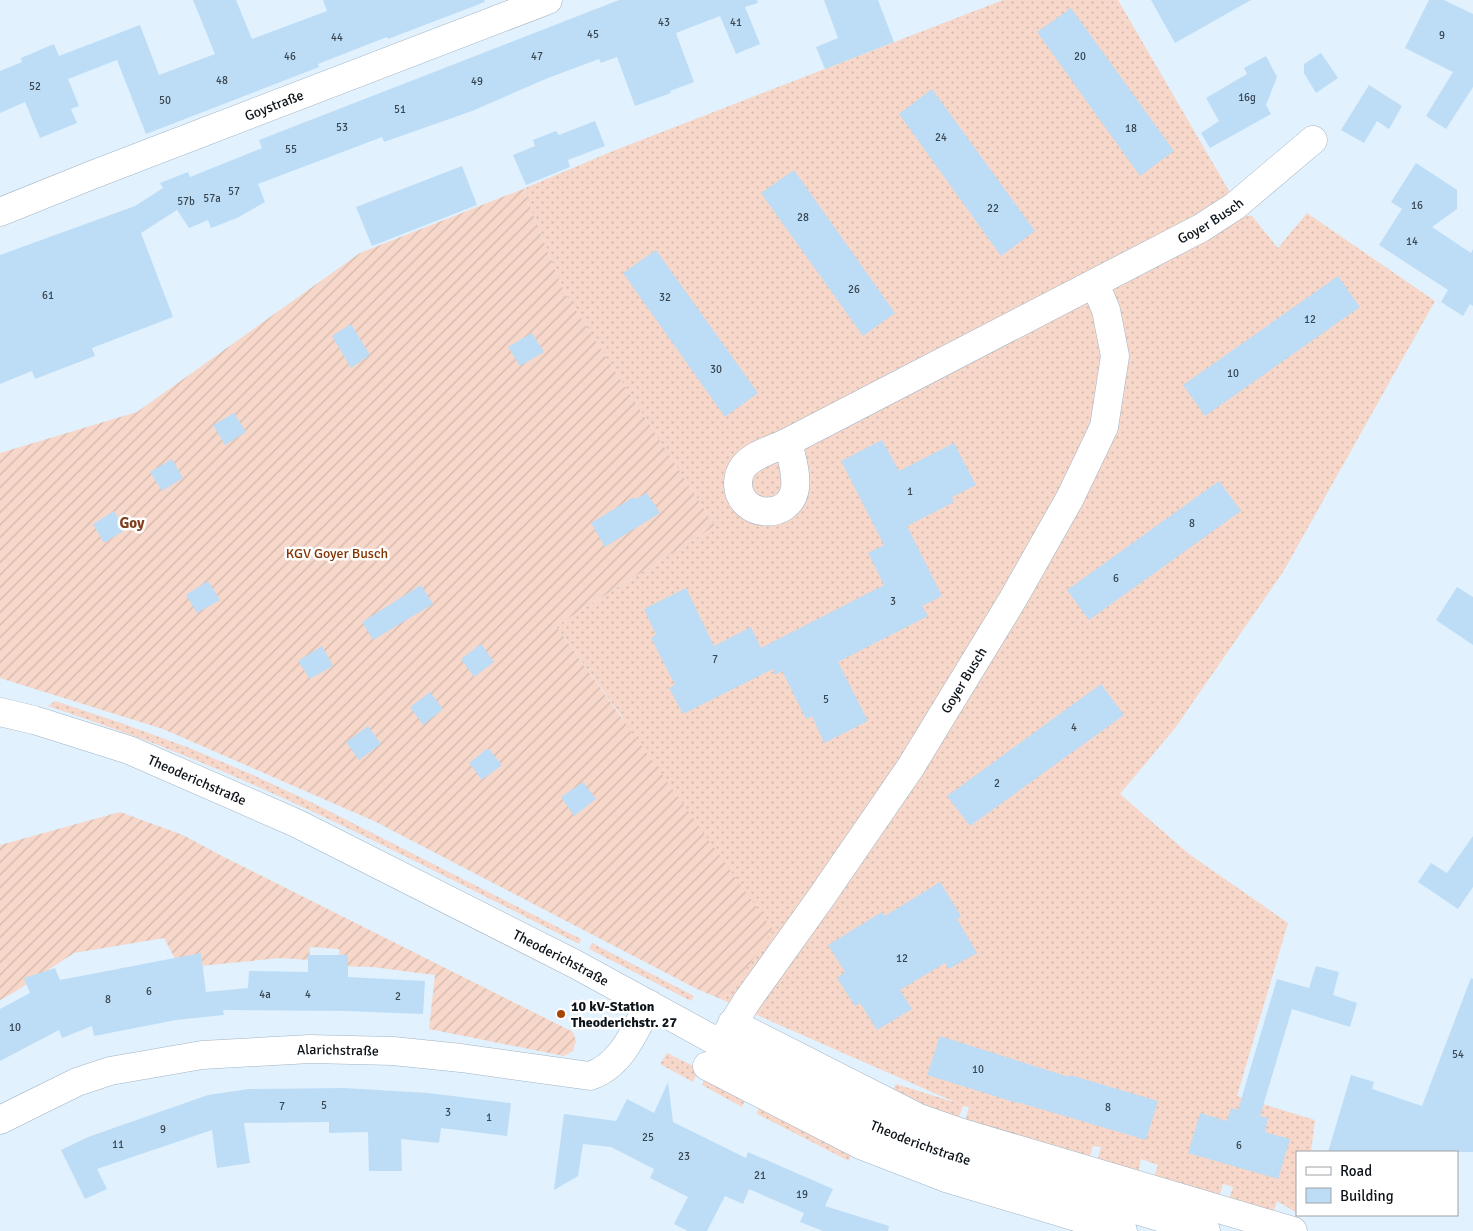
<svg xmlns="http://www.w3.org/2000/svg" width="1473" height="1231" font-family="Signika,sans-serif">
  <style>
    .grass { fill: url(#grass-dots) }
    .garden { fill: url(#garden-furrows) }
    .building { fill: #bdddf7 }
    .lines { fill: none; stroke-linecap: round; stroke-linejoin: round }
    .minor-casing { stroke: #a1b4c4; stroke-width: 29 }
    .minor { stroke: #fff; stroke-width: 28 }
    .poi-dot { fill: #a74504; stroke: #fff; stroke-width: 2 }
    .labels { text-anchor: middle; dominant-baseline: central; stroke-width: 5; stroke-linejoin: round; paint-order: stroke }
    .number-label { font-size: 11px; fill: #384650 }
    .street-label { font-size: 14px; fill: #0c1319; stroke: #fff }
    .park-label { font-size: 14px; fill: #823300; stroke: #fff }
    .poi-label { font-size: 14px; font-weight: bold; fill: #0c1319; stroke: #fff; text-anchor: start }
    .neighbourhood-label { font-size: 15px; font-weight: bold; fill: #81401f; stroke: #fff }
  </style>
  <defs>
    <pattern id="grass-dots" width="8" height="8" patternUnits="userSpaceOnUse" patternTransform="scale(1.25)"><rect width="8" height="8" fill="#f6d7c9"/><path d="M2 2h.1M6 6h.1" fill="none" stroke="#d2b8ac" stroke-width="1.8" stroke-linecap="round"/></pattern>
    <pattern id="garden-furrows" width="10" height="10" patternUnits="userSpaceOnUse" patternTransform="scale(1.25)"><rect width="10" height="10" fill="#f6d7c9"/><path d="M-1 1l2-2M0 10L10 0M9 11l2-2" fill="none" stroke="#d2b8ac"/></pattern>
  </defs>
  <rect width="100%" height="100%" fill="#e1f1fe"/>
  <g class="grass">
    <path d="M1003 0H1118L1243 215 1252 216 1278 248 1307 213 1435 301 1283 572 1175 728 1120 794 1189 854 1288 923 1237 1096 1315 1120 1311 1152H1297V1213L1277 1201 1274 1211 1226 1207 1233 1187 1223 1184 1217 1204 1153 1180 1158 1165 1141 1159 1137 1178 1095 1168 1101 1147 1093 1146 1087 1166 963 1128 969 1107 963 1106 956 1125 888 1099 896 1084 957 1103 716 997 736 984 622 717 556 626 715 526 564 292 523 189 613 151Z"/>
    <path d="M55 701 121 723 187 747 253 775 319 806 581 939 579 944C448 878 319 810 183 755 139 737 93 721 48 706Z"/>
    <path d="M592 943 694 996 691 1001 589 949Z"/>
    <path d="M667 1053 699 1069 693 1082 660 1064Z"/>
    <path d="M708 1074 748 1093 742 1107 702 1085Z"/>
    <path d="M760 1099 854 1146 849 1161 757 1114Z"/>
  </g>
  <g class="garden">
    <path d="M523 189 564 292 715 526 556 626 773 930 736 984 716 997 697 989 374 821 163 729 0 678V453L137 412 360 253Z"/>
    <path d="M120 812 183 835 218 854 573 1032 576 1041 573 1051 564 1056 429 1029 435 975 372 967 339 966V949L310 947 309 960 280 958 180 968 164 938 74 953 13 993 0 1000V845Z"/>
  </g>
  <g class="building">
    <path d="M193 0H236L252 39 327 11 323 0H484L485 2 388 39 387 37 318 64 319 67 146 134 117 60 68 79 79 106 71 109 77 123 40 138 25 102 0 113V71L22 62 21 58 54 44 59 56 140 25 159 75 215 54Z"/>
    <path d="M619 0H757L758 3 745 7 760 44 736 54 720 16 676 33 694 82 670 91 671 93 635 106 617 57 601 63 599 59 548 78 472 111 384 142 382 137 258 184 265 202 237 218 211 228 208 220 189 228 177 210 141 233 173 317 92 348 95 356 35 379 32 371 0 384V255L135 206 163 188 160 183 188 172 190 177 262 148 259 140Z"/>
    <path d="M824 0H878L894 42 825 69 816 47 838 38Z"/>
    <path d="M1151 0H1251L1175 43Z"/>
    <path d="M1429 0H1444L1473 14V87L1446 129 1426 116 1453 72 1405 48Z"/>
    <path d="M1071 8 1174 151 1140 176 1037 32Z"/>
    <path d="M1321 53 1338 78 1316 93 1304 73V64Z"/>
    <path d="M1266 56 1277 77 1266 105 1271 114 1210 148 1201 133 1219 121 1206 98 1247 74 1244 68Z"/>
    <path d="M1369 85 1402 106 1389 129 1377 121 1364 143 1341 130Z"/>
    <path d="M932 89 1035 231 1001 256 899 114Z"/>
    <path d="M595 121 605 146 568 160 570 167 526 185 513 155 535 146 533 140 556 131 559 135Z"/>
    <path d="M1416 163 1457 190V209L1432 227 1471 253 1473 249V306L1470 304 1463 316 1441 302 1448 290 1379 245 1402 209 1391 202Z"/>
    <path d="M462 166 477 205 372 246 356 207Z"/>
    <path d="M794 170 895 313 863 336 761 193Z"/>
    <path d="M656 250 758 393 725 417 623 273Z"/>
    <path d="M1338 276 1360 307 1205 416 1183 385Z"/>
    <path d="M351 324 370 355 351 368 332 336Z"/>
    <path d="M532 333 544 352 520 366 508 347Z"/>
    <path d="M234 413 246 432 225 445 213 425Z"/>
    <path d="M882 440 899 471 954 443 976 485 952 497 954 502 907 526 942 596 922 606 928 616 838 662 868 721 824 743 812 716 806 719 782 671 775 675 773 669 683 714 669 688 675 685 651 638 656 635 644 609 686 588 714 646 751 627 761 648 884 585 868 553 884 545 841 461Z"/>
    <path d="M172 459 183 478 162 491 150 472Z"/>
    <path d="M1219 481 1241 511 1089 620 1067 590Z"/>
    <path d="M647 493 660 513 605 547 591 523 634 497 636 499Z"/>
    <path d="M114 511 125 530 104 543 93 524Z"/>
    <path d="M208 581 220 600 197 613 186 595Z"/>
    <path d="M421 585 433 604 373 640 362 622Z"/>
    <path d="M1457 587 1473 597V645L1436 620Z"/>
    <path d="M481 644 494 662 474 677 461 659Z"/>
    <path d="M322 646 333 666 310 679 298 661Z"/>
    <path d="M1101 684 1124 715 970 826 947 796Z"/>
    <path d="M430 692 443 709 423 725 410 707Z"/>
    <path d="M368 726 381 744 359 760 346 742Z"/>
    <path d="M488 748 502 765 482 780 469 763Z"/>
    <path d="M583 782 596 799 574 816 561 797Z"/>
    <path d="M1473 836V887L1458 909 1418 882 1431 863 1447 873Z"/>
    <path d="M940 882 961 916 957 919 977 953 949 969 945 963 900 990 912 1009 877 1030 860 1003 855 1006 837 978 845 972 828 945 882 912 885 916Z"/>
    <path d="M201 953 206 992 248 988 249 971 308 972V955H348V977L425 981 423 1014 345 1011 223 1010 224 1015 176 1020 94 1036 92 1026 62 1038 59 1030 0 1061V1009L30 993 24 978 55 968 60 980Z"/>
    <path d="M1316 966 1339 972 1333 995 1357 1003 1350 1027 1292 1009 1260 1116 1268 1118 1265 1132 1290 1139 1278 1179 1188 1153 1200 1113 1227 1121 1231 1108 1238 1110 1277 979 1309 988Z"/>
    <path d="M1471 978 1473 979V1152H1328L1351 1075 1374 1082 1372 1089 1422 1106Z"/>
    <path d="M940 1036 1069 1077 1070 1075 1158 1101 1146 1140 1017 1102V1103L927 1075Z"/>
    <path d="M668 1082 673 1122 746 1158 748 1152 833 1189 825 1206 889 1226 888 1231H823L800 1222 804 1213 749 1189 743 1204 725 1196 707 1231H688L674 1224 688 1197 650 1178 654 1169 611 1147 583 1144 578 1176 554 1190 564 1114 616 1121 627 1099 654 1113Z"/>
    <path d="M345 1088 428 1093 511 1103 507 1136 441 1128 439 1143 401 1139 402 1171H369L368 1132 329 1133V1122L244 1123 250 1163 217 1168 212 1130 97 1169 107 1189 85 1199 61 1150 88 1137 208 1095 249 1089Z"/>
  </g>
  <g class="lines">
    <g class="minor-casing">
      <g id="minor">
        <path id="s1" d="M0 212 92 175 548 0"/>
        <path id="s2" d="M788 442C791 456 797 473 795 488 790 522 739 518 738 484 738 478 740 471 744 466 754 454 774 449 788 442L1201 228 1235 206 1313 140"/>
        <path id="s3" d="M0 712 34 720 129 750 296 823 575 964 829 1103 873 1125 912 1141 952 1155 1206 1231"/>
        <path d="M732 1023 919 1118 959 1132 1293 1231"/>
        <path id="s4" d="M720 1044 747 1001 820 899 910 768 1013 599 1070 498 1104 427 1115 356 1106 310 1095 284"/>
        <path d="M707 1066 863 1146 946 1178 1123 1231"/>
        <path id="s5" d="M0 1120 77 1082 110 1071 202 1055 310 1049 393 1051 461 1058 590 1076C622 1065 634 1032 649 1004"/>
      </g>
    </g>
    <use href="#minor" class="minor"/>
  </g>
  <circle class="poi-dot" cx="561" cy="1014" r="5"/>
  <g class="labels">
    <g class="number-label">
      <text x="664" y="22">43</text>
      <text x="736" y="22">41</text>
      <text x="593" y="34">45</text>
      <text x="1442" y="35">9</text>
      <text x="337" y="37">44</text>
      <text x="290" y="56">46</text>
      <text x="537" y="56">47</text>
      <text x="1080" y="56">20</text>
      <text x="222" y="80">48</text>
      <text x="477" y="81">49</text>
      <text x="35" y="86">52</text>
      <text x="1247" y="97">16g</text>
      <text x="165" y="100">50</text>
      <text x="400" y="109">51</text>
      <text x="342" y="127">53</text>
      <text x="1131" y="128">18</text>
      <text x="941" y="137">24</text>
      <text x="291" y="149">55</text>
      <text x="234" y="191">57</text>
      <text x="212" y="198">57a</text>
      <text x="186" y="201">57b</text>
      <text x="1417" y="205">16</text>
      <text x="993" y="208">22</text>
      <text x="803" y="217">28</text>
      <text x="1412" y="241">14</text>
      <text x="854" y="289">26</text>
      <text x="48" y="295">61</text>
      <text x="665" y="297">32</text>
      <text x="1310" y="319">12</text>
      <text x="716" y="369">30</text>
      <text x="1233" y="373">10</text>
      <text x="910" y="491">1</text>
      <text x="1192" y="523">8</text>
      <text x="1116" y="578">6</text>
      <text x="893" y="601">3</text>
      <text x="715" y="659">7</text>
      <text x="826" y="699">5</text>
      <text x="1074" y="727">4</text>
      <text x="997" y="783">2</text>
      <text x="902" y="958">12</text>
      <text x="149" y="991">6</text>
      <text x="265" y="994">4a</text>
      <text x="308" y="994">4</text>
      <text x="398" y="996">2</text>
      <text x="108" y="999">8</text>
      <text x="15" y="1027">10</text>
      <text x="1458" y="1054">54</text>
      <text x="978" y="1069">10</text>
      <text x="324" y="1105">5</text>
      <text x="282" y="1106">7</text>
      <text x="1108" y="1107">8</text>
      <text x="448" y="1112">3</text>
      <text x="489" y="1117">1</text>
      <text x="163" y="1129">9</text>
      <text x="648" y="1137">25</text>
      <text x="118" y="1144">11</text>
      <text x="1239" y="1145">6</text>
      <text x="684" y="1156">23</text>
      <text x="760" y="1175">21</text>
      <text x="802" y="1194">19</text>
    </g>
    <g class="street-label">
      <text stroke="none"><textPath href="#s1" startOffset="294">Goystraße</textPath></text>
      <text stroke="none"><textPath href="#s2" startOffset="678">Goyer Busch</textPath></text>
      <text stroke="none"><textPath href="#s4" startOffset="438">Goyer Busch</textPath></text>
      <text stroke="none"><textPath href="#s3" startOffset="209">Theoderichstraße</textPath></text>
      <text stroke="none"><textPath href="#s3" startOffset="614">Theoderichstraße</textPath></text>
      <text stroke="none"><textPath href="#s5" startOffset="350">Alarichstraße</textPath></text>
      <text stroke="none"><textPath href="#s3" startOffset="1019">Theoderichstraße</textPath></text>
    </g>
    <g class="park-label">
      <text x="337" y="553">KGV Goyer Busch</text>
    </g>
    <g class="poi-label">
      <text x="571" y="1006">10 kV-Station<tspan x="571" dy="16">Theoderichstr. 27</tspan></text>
    </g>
    <g class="neighbourhood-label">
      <text x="132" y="523">Goy</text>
    </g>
  </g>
  <rect x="1296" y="1151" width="162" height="65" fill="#ffffff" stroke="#9ea1a3"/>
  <rect x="1306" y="1167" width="25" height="8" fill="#ffffff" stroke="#9ea1a3"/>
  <text x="1340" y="1176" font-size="15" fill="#0c1319">Road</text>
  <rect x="1306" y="1188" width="25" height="15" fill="#bdddf7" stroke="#9ea1a3"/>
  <text x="1340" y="1201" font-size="15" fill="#0c1319">Building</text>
</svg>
